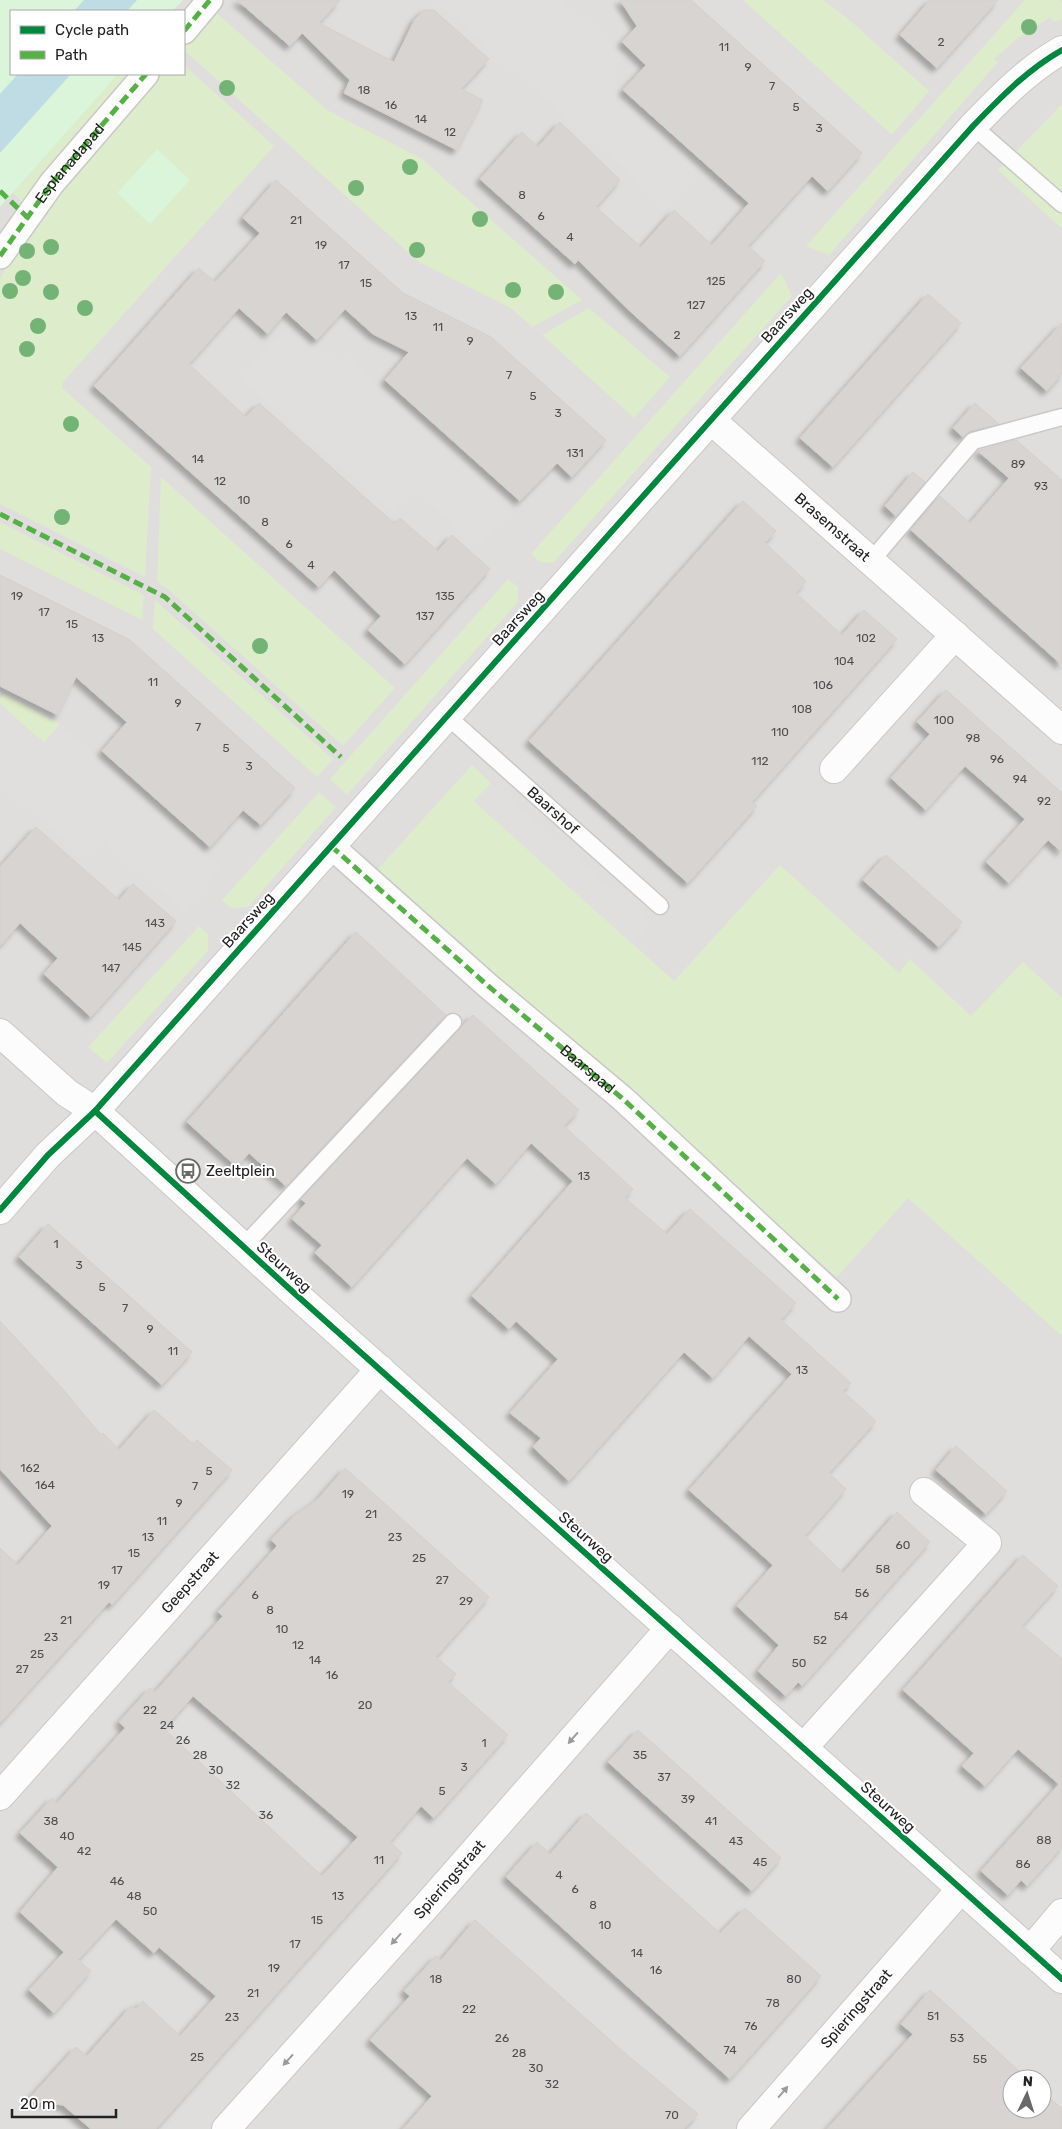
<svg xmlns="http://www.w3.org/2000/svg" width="1062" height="2129" font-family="Rubik,sans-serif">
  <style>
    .residential { fill: #dfdedc; fill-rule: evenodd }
    .grass { fill: #ddeccb }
    .park { fill: #daf5da }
    .parking { fill: #e0dfde }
    .water { fill: #bfdbe3 }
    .building { fill: #d7d4d2; stroke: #d3d0cc; fill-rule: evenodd; filter: url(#shadow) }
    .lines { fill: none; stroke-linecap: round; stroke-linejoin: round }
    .service-casing { stroke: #c9c8c7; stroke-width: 19 }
    .pedestrian-casing { stroke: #c9c8c7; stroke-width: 28 }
    .minor-casing { stroke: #c9c8c7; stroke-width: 30 }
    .service { stroke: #fdfcfc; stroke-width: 16 }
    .pedestrian { stroke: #fdfcfc; stroke-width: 25 }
    .minor { stroke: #fdfcfc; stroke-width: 28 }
    .quiet { stroke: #55b145; stroke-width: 5; stroke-dasharray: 10 5; stroke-linecap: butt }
    .cycleway-casing { stroke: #fff; stroke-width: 9 }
    .cycleway { stroke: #00873e; stroke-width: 6 }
    .tree { fill: #73b476 }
    .oneway { fill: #9a9a9a }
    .labels { text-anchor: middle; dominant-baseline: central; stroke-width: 4; stroke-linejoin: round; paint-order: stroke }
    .number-label { font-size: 12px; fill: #4f4e4e }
    .street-label { font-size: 15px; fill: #222; stroke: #fff }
    .poi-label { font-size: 15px; fill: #222; stroke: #fff; text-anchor: start }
  </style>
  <defs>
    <filter id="shadow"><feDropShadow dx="-4.5" dy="4.5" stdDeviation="2.5" flood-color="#0004"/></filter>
  </defs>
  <rect width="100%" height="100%" fill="#f0eeeb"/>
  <path class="residential" d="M0 0H1062V2129H0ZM11 11H184V74H11ZM1012 2079H1042V2109H1012Z"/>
  <g class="grass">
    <path d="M743 0H823L846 17 929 91 892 135Z"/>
    <path d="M1025 0H1060L1062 3V19L1055 22 1050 17 1016 40 994 59 998 62 829 255 806 246Z"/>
    <path d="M214 11 327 110 422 159 582 300 532 327 511 308 419 262 184 50V46Z"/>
    <path d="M184 65 274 146 63 382 62 388 151 467 145 577 0 504V279L15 251 95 145 158 74H184Z"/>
    <path d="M71 74H133L24 204 0 180Z"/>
    <path d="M1062 104V229L998 170Z"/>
    <path d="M781 273 792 296 553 563 540 562 531 554Z"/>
    <path d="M589 308 670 377 634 418 542 335Z"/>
    <path d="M161 477 395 688 343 746 169 590 157 582Z"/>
    <path d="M0 522 144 595 142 620 0 549Z"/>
    <path d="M508 579 518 587V602L347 795 330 779Z"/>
    <path d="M155 600 333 759 317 777 153 629Z"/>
    <path d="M4 694 60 724 44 743 0 704V699Z"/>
    <path d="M472 765 491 783 475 802 674 981 780 865 899 973 910 959 971 1016 1023 962 1062 998V1336L908 1198 837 1277 714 1170 378 869Z"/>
    <path d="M319 792 336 807 248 907 231 908 222 900Z"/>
    <path d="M199 926 208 934V951L107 1063 88 1047Z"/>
  </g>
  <g class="park">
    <path d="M0 0H183L173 11H11V74H118L0 207Z"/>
    <path d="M157 149 190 180 150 224 117 193Z"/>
  </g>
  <g class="parking">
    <path d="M436 0H562L625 56 607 77 704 163 666 205Z"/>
    <path d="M288 325 339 364 340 361 348 357 513 507 478 546 413 488 392 511 241 379Z"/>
    <path d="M0 704 44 743 60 724 222 868 184 911 103 839 85 858 0 783Z"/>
    <path d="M491 783 650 923 632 944 474 801Z"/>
  </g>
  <g class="water">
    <path d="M84 0H137L127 11H74Z"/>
    <path d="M18 74H71L0 153V94Z"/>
  </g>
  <g class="building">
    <path d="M237 0H340L319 23 394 62 415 19 424 10H434L489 59 461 89 483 100 457 150 344 93 350 80 302 33 290 46Z"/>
    <path d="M620 0H691L862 153 828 191 812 176 748 246 765 261 680 356 632 313 578 260 575 264 480 179 522 132 538 147 560 122 620 180 596 207 641 247 674 210 712 245 749 203 623 90 646 65 622 42 637 26Z"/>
    <path d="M930 0H998L937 68 900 35Z"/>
    <path d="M276 180 403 293 491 337 606 440 572 477 557 463 520 501 385 380 409 352 373 334 345 309 317 340 286 312 268 334 239 308 189 364 246 417 259 403 395 524 400 518 438 551 452 535 490 569 405 664 368 630 381 616 334 570 319 587 94 386 199 268 215 282 260 233 243 218Z"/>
    <path d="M928 294 961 323 833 467 800 438Z"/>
    <path d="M1062 323V374L1047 391 1021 368Z"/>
    <path d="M975 403 999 424 970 431 963 437 953 428Z"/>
    <path d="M1016 440 1062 480V665L911 530 940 496 970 523 1009 478 978 451Z"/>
    <path d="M913 472 925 482 896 516 885 506Z"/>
    <path d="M743 501 776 531 765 543 806 581 796 593 842 635 864 610 897 639 752 802 757 806 688 883 529 741Z"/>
    <path d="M0 575 130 640 295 788 261 825 243 810 210 847 102 751 127 722 76 677 58 715 0 686Z"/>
    <path d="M946 690 1062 793V852L1048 840 1009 883 986 862 1025 819 988 786 965 766 926 810 891 778 930 734 917 722Z"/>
    <path d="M36 827 119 900 133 884 176 921 91 1017 44 974 58 958 20 923 0 946V867Z"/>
    <path d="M886 855 962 922 939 947 863 880Z"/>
    <path d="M356 932 446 1015 286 1186 249 1153 237 1167 187 1122Z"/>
    <path d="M473 1015 579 1110 564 1126 633 1189 625 1198 667 1234 690 1209 796 1303 781 1320 851 1383 843 1391 876 1421 829 1473 846 1489 805 1536 843 1573 897 1512 930 1542 802 1686 798 1682 786 1696 758 1671 779 1645 737 1606 773 1565 689 1490 792 1374 749 1336 713 1378 684 1352 569 1481 533 1447 541 1438 510 1413 558 1359 516 1321 509 1329 472 1296 573 1181 531 1143 496 1184 467 1158 352 1287 315 1253 322 1245 292 1219 306 1203 301 1199Z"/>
    <path d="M48 1224 192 1352 162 1385 19 1257Z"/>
    <path d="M0 1321 62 1388 101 1435 103 1433 119 1450 154 1410 193 1444 197 1440 232 1470 112 1605 109 1602 0 1723V1548L18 1565 52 1526 0 1469Z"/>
    <path d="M956 1446 1007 1491 986 1514 936 1470Z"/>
    <path d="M345 1468 489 1597 436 1657 456 1674 448 1682 508 1735 434 1818 421 1806 390 1842 402 1853 156 2129H91L63 2105 27 2101 76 2047 87 2056 131 2006 136 2009 143 2001 180 2036 216 1996 159 1947 154 1953 116 1919 78 1960 91 1971 54 2013 29 1990 64 1952 20 1912 58 1867 20 1833 52 1798 57 1803 125 1728 119 1722 150 1688 155 1692 223 1616 218 1612 277 1546 271 1540 294 1516 317 1500ZM193 1696 358 1837 322 1876 164 1729Z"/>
    <path d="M1023 1555 1058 1586 1021 1627H1024L1062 1659V1847L1027 1886 1021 1880 1008 1895 981 1871 1059 1784 1018 1749 985 1786 962 1766 974 1753 903 1690Z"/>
    <path d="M638 1730 781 1858 752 1891 608 1762Z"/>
    <path d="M586 1813 720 1933 745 1908 821 1976 730 2079 506 1877 537 1842 550 1854Z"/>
    <path d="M475 1920 619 2048 698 2114 684 2129H403L432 2096 370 2040 410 1996 404 1991 436 1956 441 1960Z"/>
    <path d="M930 1990 1028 2079H1012V2109H1042V2091L1062 2109V2129H827L913 2034 901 2024Z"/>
  </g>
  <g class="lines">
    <g class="service-casing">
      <g id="service">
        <path d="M973 126 1062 204"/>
        <path d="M871 561 973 441 1062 417"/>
        <path id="s1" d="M447 716 660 906"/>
        <path d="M243 1247 453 1022"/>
      </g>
    </g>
    <g class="pedestrian-casing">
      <g id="pedestrian">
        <path d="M184 31 210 0"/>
        <path d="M0 256 52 183 146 74"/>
        <path d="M331 846 487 985 623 1099 838 1299"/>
      </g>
    </g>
    <g class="minor-casing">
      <g id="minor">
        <path id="s2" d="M711 420 1062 730"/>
        <path d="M834 769 955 635"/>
        <path d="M0 1033 67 1093 95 1111 293 1292 1062 1979"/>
        <path d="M0 1210 48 1155 95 1111 973 126C1000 98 1028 69 1062 50"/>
        <path d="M803 1748 987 1543 924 1492"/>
        <path id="s3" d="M0 1796 380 1369"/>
        <path d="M1030 1951 1062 1913"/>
        <path id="s4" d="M226 2129 429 1903 670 1628"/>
        <path id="s5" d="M751 2129 961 1889"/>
      </g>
    </g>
    <use href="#service" class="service"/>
    <use href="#pedestrian" class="pedestrian"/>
    <use href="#minor" class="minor"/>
    <g class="quiet">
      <path d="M184 31 210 0"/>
      <path d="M0 191 27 217"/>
      <path id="s6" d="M0 256 52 183 146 74"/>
      <path d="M0 514 165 597 341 757"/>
      <path id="s7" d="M331 846 487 985 623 1099 838 1299"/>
    </g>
    <g class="cycleway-casing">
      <g id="cycleway">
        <path d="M95 1111 293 1292 1062 1979"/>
        <path d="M0 1210 48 1155 95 1111 973 126C1000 98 1028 69 1062 50"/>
      </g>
    </g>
    <use href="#cycleway" class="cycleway"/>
  </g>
  <g class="tree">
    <circle cx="1029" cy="27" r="8"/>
    <circle cx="227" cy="88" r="8"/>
    <circle cx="410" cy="167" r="8"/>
    <circle cx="356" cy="188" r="8"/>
    <circle cx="480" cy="219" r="8"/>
    <circle cx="51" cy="247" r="8"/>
    <circle cx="417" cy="250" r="8"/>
    <circle cx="27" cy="251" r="8"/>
    <circle cx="23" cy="278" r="8"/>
    <circle cx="513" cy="290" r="8"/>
    <circle cx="10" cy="291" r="8"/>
    <circle cx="51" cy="292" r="8"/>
    <circle cx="556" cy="292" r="8"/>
    <circle cx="85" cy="308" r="8"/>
    <circle cx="38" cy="326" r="8"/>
    <circle cx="27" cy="349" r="8"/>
    <circle cx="71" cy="424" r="8"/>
    <circle cx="62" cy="517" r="8"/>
    <circle cx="260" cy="646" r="8"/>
  </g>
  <defs><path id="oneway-solid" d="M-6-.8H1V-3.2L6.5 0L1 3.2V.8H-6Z" transform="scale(1.25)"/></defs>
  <g class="oneway">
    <use href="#oneway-solid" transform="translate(573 1738) rotate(131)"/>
    <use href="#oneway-solid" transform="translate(396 1939) rotate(132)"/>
    <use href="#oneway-solid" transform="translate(288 2060) rotate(132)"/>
    <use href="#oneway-solid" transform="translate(783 2092) rotate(-49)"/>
  </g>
  <defs>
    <g id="bus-ring" transform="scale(1.25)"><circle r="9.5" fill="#fff" stroke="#6a6968" stroke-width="1.5"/><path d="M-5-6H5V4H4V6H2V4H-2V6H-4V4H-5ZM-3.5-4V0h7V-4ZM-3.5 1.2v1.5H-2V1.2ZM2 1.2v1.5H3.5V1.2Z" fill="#6a6968"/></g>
  </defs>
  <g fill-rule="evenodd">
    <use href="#bus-ring" x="188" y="1171"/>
  </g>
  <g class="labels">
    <g class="number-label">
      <text x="941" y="42">2</text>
      <text x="724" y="47">11</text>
      <text x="748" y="67">9</text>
      <text x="772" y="86">7</text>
      <text x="364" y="90">18</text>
      <text x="391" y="105">16</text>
      <text x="796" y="107">5</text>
      <text x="421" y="119">14</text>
      <text x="819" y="128">3</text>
      <text x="450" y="132">12</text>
      <text x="522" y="195">8</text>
      <text x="541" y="216">6</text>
      <text x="296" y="220">21</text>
      <text x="570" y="237">4</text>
      <text x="321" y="245">19</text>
      <text x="344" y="265">17</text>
      <text x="716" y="281">125</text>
      <text x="366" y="283">15</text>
      <text x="696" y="305">127</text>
      <text x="411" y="316">13</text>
      <text x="438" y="327">11</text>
      <text x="677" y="335">2</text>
      <text x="470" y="341">9</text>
      <text x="509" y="375">7</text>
      <text x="533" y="396">5</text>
      <text x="558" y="413">3</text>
      <text x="575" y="453">131</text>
      <text x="198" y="459">14</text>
      <text x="1018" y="464">89</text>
      <text x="220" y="481">12</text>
      <text x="1041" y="486">93</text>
      <text x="244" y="500">10</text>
      <text x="265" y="522">8</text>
      <text x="289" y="544">6</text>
      <text x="311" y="565">4</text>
      <text x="17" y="596">19</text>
      <text x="445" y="596">135</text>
      <text x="44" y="612">17</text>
      <text x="425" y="616">137</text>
      <text x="72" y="624">15</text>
      <text x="98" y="638">13</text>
      <text x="866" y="638">102</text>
      <text x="844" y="661">104</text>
      <text x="153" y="682">11</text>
      <text x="823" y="685">106</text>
      <text x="178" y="703">9</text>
      <text x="802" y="709">108</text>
      <text x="944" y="720">100</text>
      <text x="198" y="727">7</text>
      <text x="780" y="732">110</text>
      <text x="973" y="738">98</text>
      <text x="226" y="748">5</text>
      <text x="997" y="759">96</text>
      <text x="760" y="761">112</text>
      <text x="249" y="766">3</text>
      <text x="1020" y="779">94</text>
      <text x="1044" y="801">92</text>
      <text x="155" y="923">143</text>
      <text x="132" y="947">145</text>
      <text x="111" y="968">147</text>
      <text x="584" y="1176">13</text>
      <text x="56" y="1244">1</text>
      <text x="79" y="1265">3</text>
      <text x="102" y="1287">5</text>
      <text x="125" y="1308">7</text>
      <text x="150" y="1329">9</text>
      <text x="173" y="1351">11</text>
      <text x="802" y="1370">13</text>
      <text x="30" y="1468">162</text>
      <text x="209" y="1471">5</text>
      <text x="45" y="1485">164</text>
      <text x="195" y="1486">7</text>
      <text x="348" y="1494">19</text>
      <text x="179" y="1503">9</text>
      <text x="371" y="1514">21</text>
      <text x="162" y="1521">11</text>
      <text x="148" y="1537">13</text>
      <text x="395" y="1537">23</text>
      <text x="903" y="1545">60</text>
      <text x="134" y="1553">15</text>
      <text x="419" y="1558">25</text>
      <text x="883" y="1569">58</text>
      <text x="117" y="1570">17</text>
      <text x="442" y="1580">27</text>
      <text x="104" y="1585">19</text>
      <text x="862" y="1593">56</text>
      <text x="255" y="1595">6</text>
      <text x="466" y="1601">29</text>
      <text x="270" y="1610">8</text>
      <text x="841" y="1616">54</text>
      <text x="66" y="1620">21</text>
      <text x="282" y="1629">10</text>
      <text x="51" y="1637">23</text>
      <text x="820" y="1640">52</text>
      <text x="298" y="1645">12</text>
      <text x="37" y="1654">25</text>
      <text x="315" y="1660">14</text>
      <text x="799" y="1663">50</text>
      <text x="22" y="1669">27</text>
      <text x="332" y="1675">16</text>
      <text x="365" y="1705">20</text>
      <text x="150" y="1710">22</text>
      <text x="167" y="1725">24</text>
      <text x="183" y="1740">26</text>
      <text x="484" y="1743">1</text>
      <text x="200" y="1755">28</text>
      <text x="640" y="1755">35</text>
      <text x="464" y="1767">3</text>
      <text x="216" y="1770">30</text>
      <text x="664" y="1777">37</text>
      <text x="233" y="1785">32</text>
      <text x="442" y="1791">5</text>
      <text x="688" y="1799">39</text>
      <text x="266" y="1815">36</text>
      <text x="51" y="1821">38</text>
      <text x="711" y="1821">41</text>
      <text x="67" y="1836">40</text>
      <text x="1044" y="1840">88</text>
      <text x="736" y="1841">43</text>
      <text x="84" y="1851">42</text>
      <text x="379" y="1860">11</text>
      <text x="760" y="1862">45</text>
      <text x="1023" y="1864">86</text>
      <text x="559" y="1875">4</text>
      <text x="117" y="1881">46</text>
      <text x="575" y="1889">6</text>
      <text x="134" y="1896">48</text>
      <text x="338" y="1896">13</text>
      <text x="593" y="1905">8</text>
      <text x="150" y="1911">50</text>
      <text x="317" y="1920">15</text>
      <text x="605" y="1925">10</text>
      <text x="295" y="1944">17</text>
      <text x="637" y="1953">14</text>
      <text x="274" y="1968">19</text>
      <text x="656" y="1970">16</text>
      <text x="436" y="1979">18</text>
      <text x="794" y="1979">80</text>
      <text x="253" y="1993">21</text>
      <text x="773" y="2003">78</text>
      <text x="469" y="2009">22</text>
      <text x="933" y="2016">51</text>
      <text x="232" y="2017">23</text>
      <text x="751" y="2026">76</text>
      <text x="502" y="2038">26</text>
      <text x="957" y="2038">53</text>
      <text x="730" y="2050">74</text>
      <text x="519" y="2053">28</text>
      <text x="197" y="2057">25</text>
      <text x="980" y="2059">55</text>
      <text x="536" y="2068">30</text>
      <text x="552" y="2084">32</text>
      <text x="672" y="2115">70</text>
    </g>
    <g class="street-label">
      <text stroke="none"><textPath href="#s6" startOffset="116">Esplanadapad</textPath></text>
      <text transform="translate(787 315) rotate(-48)">Baarsweg</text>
      <text stroke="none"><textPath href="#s2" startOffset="162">Brasemstraat</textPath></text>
      <text transform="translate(518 618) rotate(-48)">Baarsweg</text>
      <text stroke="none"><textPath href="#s1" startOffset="142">Baarshof</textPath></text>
      <text transform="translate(248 920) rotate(-48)">Baarsweg</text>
      <text stroke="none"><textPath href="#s7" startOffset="340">Baarspad</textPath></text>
      <text transform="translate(284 1267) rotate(42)">Steurweg</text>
      <text transform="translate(586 1537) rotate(42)">Steurweg</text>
      <text stroke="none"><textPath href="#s3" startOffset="286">Geepstraat</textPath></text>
      <text transform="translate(888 1807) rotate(42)">Steurweg</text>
      <text stroke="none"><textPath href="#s4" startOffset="335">Spieringstraat</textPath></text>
      <text stroke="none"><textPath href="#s5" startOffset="160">Spieringstraat</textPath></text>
    </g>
    <g class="poi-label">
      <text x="206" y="1171">Zeeltplein</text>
    </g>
  </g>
  <rect x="10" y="10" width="175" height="65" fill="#ffffff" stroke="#a7a7a7"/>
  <rect x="20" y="26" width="25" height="8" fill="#00873e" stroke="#a7a7a7"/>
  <text x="55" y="35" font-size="15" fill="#222222">Cycle path</text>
  <rect x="20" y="51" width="25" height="8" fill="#55b145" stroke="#a7a7a7"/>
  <text x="55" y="60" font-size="15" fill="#222222">Path</text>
  <g transform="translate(1027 2094) rotate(4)"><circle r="24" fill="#ffffff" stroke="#a7a7a7"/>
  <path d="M0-4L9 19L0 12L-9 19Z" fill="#6a6968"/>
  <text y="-8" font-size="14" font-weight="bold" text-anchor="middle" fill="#222222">N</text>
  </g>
  <path d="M12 2109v8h104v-8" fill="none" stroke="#222222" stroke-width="2.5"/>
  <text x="20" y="2109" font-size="15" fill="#222222" stroke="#ffffff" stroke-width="4" paint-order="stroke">20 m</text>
</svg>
